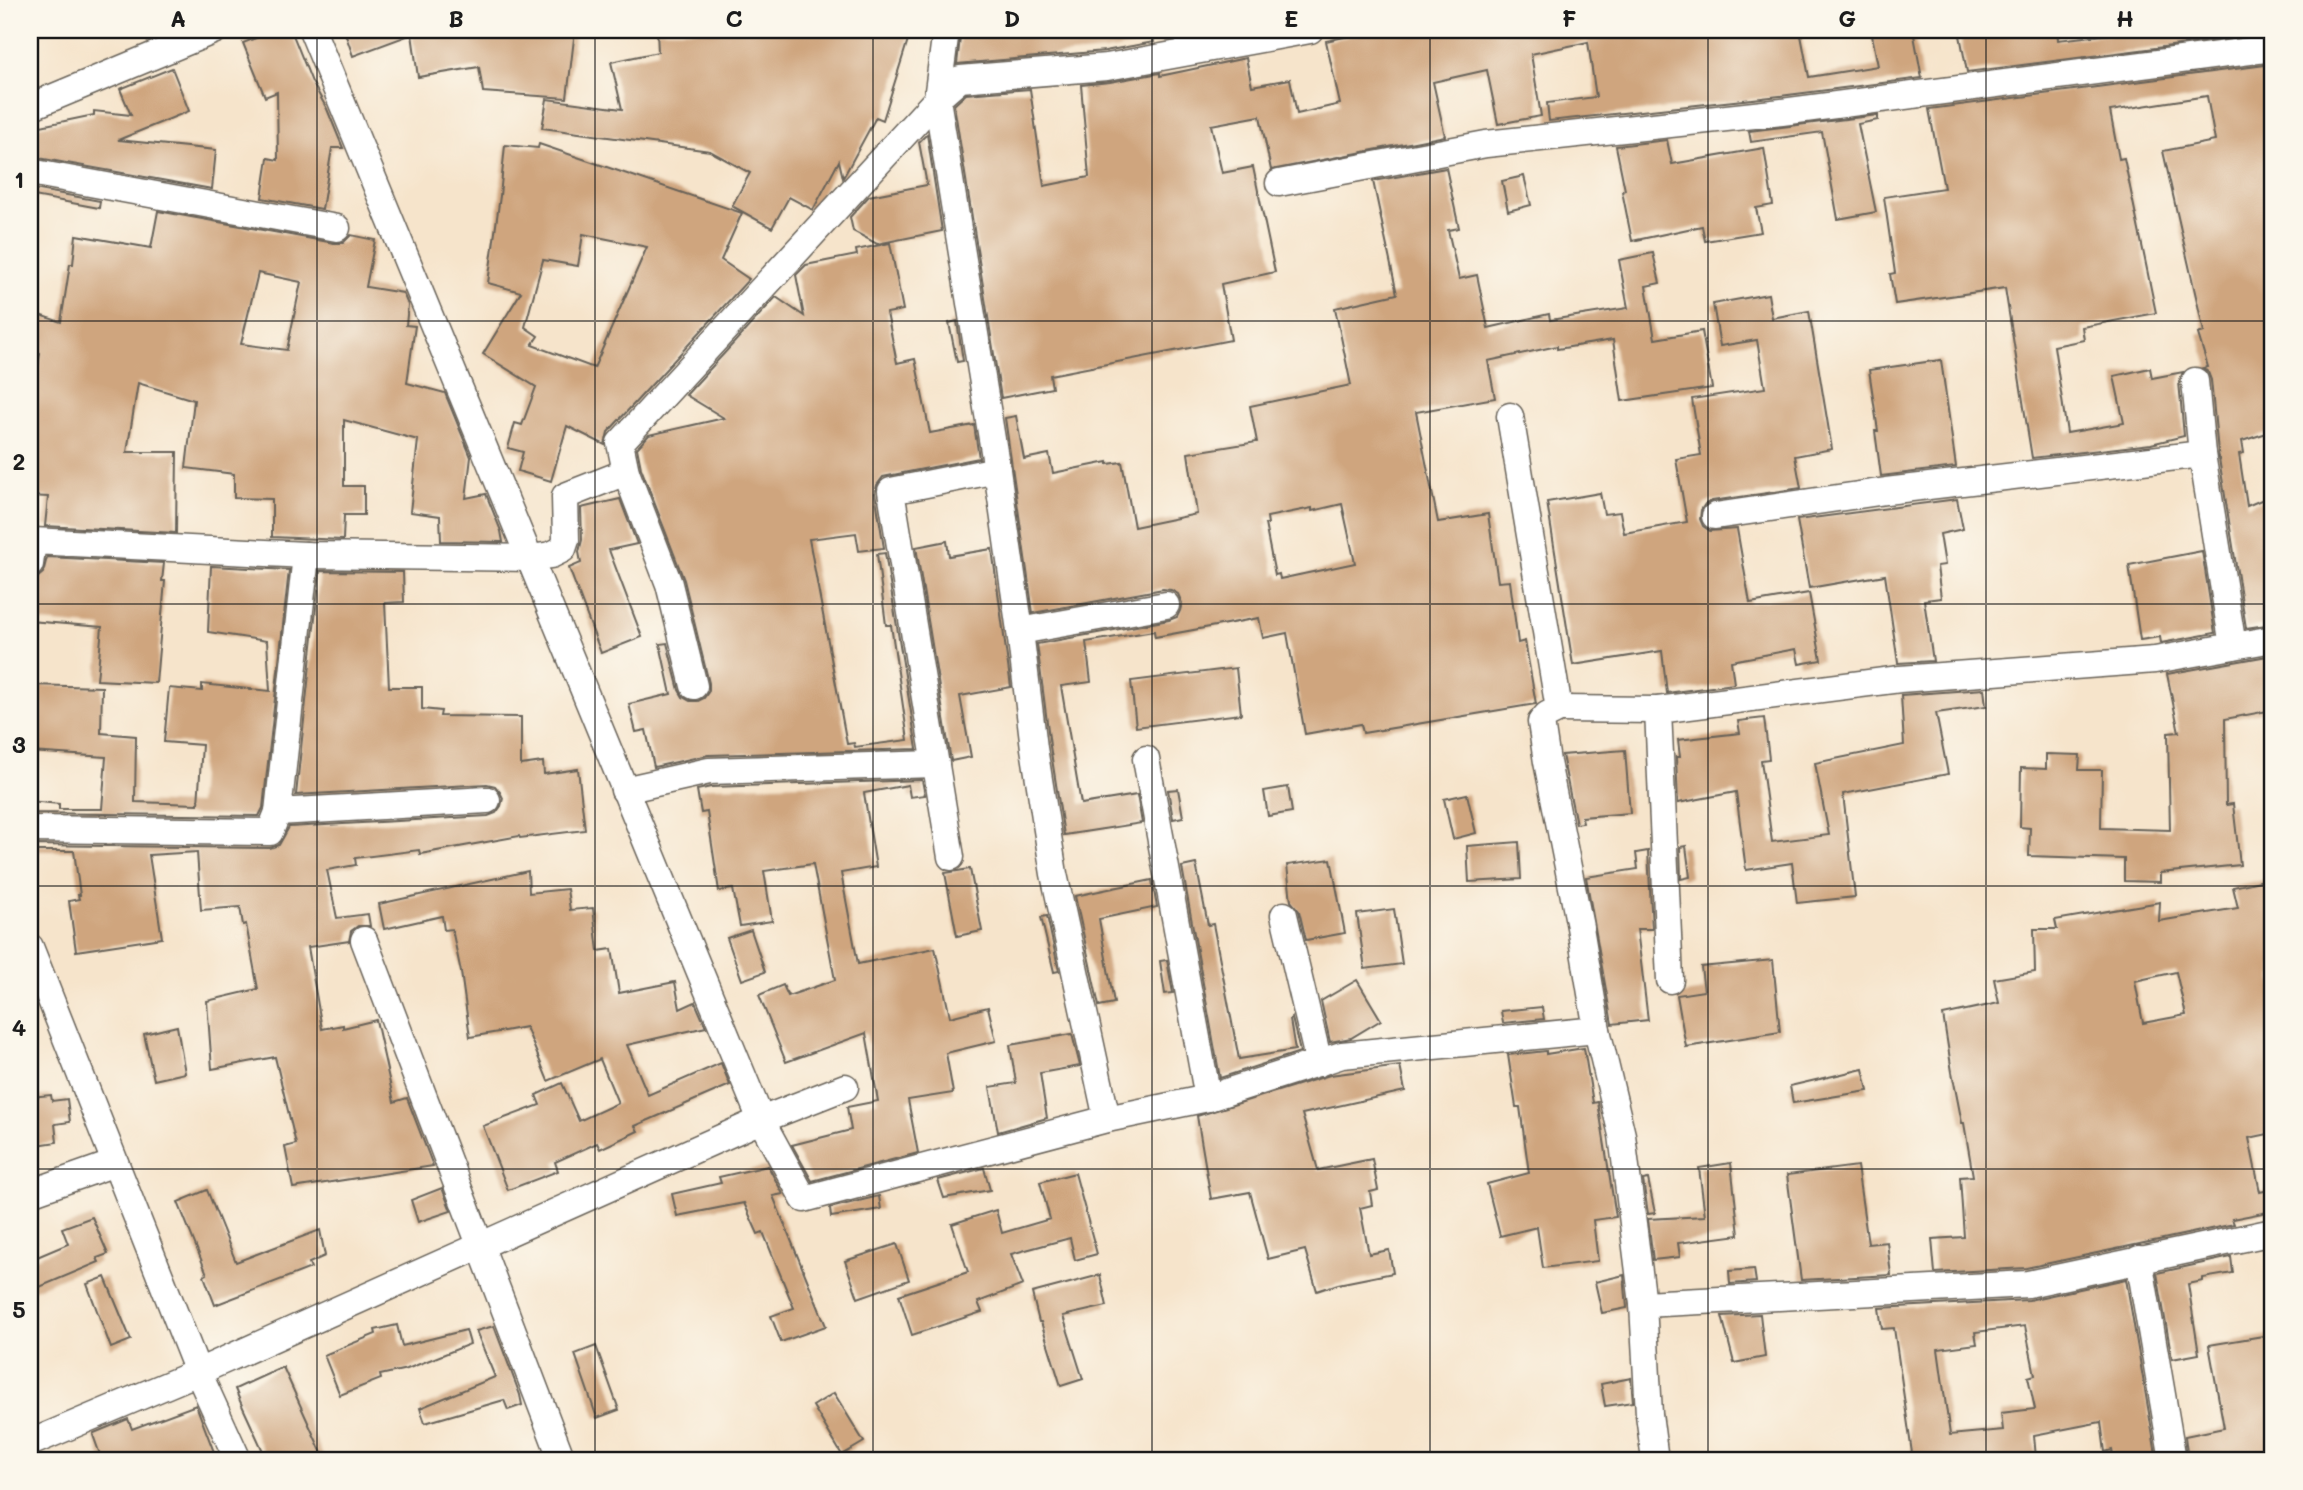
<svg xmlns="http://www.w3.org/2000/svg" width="2303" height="1490" font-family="Mali,sans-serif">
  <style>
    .building { fill: #cfa57e; fill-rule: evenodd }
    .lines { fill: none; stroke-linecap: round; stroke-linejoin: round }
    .street-casing { stroke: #686259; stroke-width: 29 }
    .street { stroke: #fff; stroke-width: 26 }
    .grid { fill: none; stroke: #1c1c1c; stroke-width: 2; stroke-opacity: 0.55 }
    .neatline { fill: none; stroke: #1c1c1c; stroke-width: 2.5 }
    .grid-label { font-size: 23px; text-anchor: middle; font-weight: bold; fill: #1c1c1c }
  </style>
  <rect width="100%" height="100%" fill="#fbf7ec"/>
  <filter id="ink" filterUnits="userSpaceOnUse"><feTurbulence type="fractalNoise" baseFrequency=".0143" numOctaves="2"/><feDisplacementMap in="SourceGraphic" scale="14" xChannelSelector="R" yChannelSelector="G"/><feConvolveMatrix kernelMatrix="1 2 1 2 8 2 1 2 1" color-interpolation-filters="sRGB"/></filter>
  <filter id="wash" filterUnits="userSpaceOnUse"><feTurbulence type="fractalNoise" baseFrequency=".00686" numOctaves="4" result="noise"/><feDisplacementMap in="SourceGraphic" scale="28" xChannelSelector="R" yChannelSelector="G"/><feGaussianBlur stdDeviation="1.57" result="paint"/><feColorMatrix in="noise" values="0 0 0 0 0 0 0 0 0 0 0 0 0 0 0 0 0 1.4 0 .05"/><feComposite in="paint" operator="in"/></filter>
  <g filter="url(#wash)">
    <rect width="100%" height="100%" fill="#f6e4cb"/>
    <g id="blocks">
      <g class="building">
        <path d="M276 30H291L312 82 327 109 343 148H332L322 209 262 198 268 158 278 160 277 92 265 97 243 43Z"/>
        <path d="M344 30H575L567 98 483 92 479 67 418 77 412 34 353 56Z"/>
        <path d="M657 30H911L883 120 876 117 843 178 839 161 813 210 789 197 772 228 732 206 750 173 710 151 542 128 547 99 622 109 611 62 658 52Z"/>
        <path d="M961 30H1152L1154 42 1105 51 957 64Z"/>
        <path d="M1377 30H1800L1809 77 1878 66 1871 30H1913L1922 78 1780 96 1549 121 1547 103 1596 97 1588 42 1531 54 1541 116 1498 124 1487 70 1433 82 1445 136 1271 170 1260 116 1211 125 1222 173 1253 167 1275 272 1221 284 1231 340 1050 375 1052 388 1001 398 954 105 966 94 1030 89 1044 186 1089 177 1081 85 1110 82 1160 73V76L1246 58 1252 86 1290 79 1297 114 1340 104 1326 41Z"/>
        <path d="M1959 30H2057L2058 40 2148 30H2273V33L1967 72Z"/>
        <path d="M2273 64V252L2268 253 2273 279V431L2242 441 2244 453 2239 454 2247 506 2273 495V624L2246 628 2218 452 2211 380 2208 372 2203 368 2208 367 2198 334 2204 332 2163 151 2215 141 2207 96 2110 111 2119 159 2124 158 2156 313 2082 327 2084 340 2054 346 2067 433 2124 423 2114 376 2150 368 2152 378 2183 372 2179 382 2184 436 2151 444 2032 458 2005 288 1895 304 1890 274 1895 273 1884 197 1944 188 1929 109Z"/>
        <path d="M172 68 189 111 118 140 216 150 212 189 33 157 31 128 94 115V111L131 115 120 89Z"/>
        <path d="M1878 115V120L1858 124 1876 212 1838 219 1822 132 1751 142 1749 131Z"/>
        <path d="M927 134 942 231 877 244 853 231 850 217 869 196 927 185 919 142Z"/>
        <path d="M1667 140 1672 164 1764 148 1773 205 1756 208 1761 232 1705 241 1702 226 1632 241 1622 191 1625 190 1616 146Z"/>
        <path d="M539 144 742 213 721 260 749 279 608 432 605 445 567 426 551 481 518 471 523 452 508 448 515 423 522 425 536 387 483 354 521 292 488 283 500 196 505 145 538 148ZM583 234 647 247 594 368 532 345 538 336 525 327 543 260 578 266Z"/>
        <path d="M1446 168 1459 228 1448 230 1459 279 1477 275 1488 328 1549 314 1550 320 1628 308 1619 260 1653 253 1660 283 1646 286 1655 339 1702 331 1712 388 1622 401 1613 340 1557 349V346L1488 361 1495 398 1416 412 1438 522 1488 514 1498 582 1510 581 1518 643 1525 641 1536 704 1363 733 1361 724 1305 734 1287 633 1263 638 1259 618 1155 637 1154 631 1086 642 1091 682 1061 686 1081 804 1137 795 1142 823 1064 835 1050 746 1037 644 1169 620 1177 617 1180 611 1182 603 1178 594 1171 590 1163 589 1033 613 1005 418 1016 416 1024 459 1049 454 1053 473 1108 462V464L1122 462 1134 527 1197 514 1188 453 1257 442 1250 406 1351 385 1335 308 1397 294 1373 181ZM1342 504 1355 563 1280 579 1279 574 1275 575 1265 524H1268L1267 517 1312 508V511Z"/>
        <path d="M1524 176 1531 205 1508 211 1502 181Z"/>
        <path d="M34 189 100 201 99 208 34 196Z"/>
        <path d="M158 211 334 243H343L351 235 375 240 366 287 403 293 408 305 406 325 415 326 407 383 445 393 471 457 466 498 486 494 501 531 503 542 441 541 440 516 410 512 418 440 344 420V486H364V515H344L343 540 272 537V499L234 498V474L186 468 194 400 138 383 127 452H177L176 533 45 526 48 497 30 496 34 452H30V415H31L40 353 30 350V312L61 322 70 264H73L76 235 151 248ZM258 273 301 282 287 350 241 344Z"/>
        <path d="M890 243 903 310 887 313 897 363 915 359 930 433 974 425 979 458 883 477 877 485 875 493 884 548 859 551 856 533 809 539 847 744 854 743 855 747 908 740 891 625H886L877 554 885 553 917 749 708 755 654 767 646 730 636 732 629 704 671 694 660 644 667 643 679 690 683 697 690 701H698L704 698 709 691V683L684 580 641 468 637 448 649 435 724 418 686 395 776 297 804 316 796 275 806 265 857 255 856 250Z"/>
        <path d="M1768 294 1772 318 1809 311 1832 449 1795 456 1801 488 1712 501 1705 504 1701 510 1700 519 1703 526 1710 531 1737 529 1750 603 1809 593 1821 660 1799 664 1796 649 1731 661 1734 684 1667 693 1662 651 1573 665 1547 502 1600 493 1604 514 1620 512 1624 533 1687 522 1676 459 1701 455 1692 399 1765 388 1757 340 1720 346 1713 304Z"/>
        <path d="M957 321 963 361 957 362 949 323Z"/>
        <path d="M1941 360 1956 467 1881 476 1875 431H1878L1869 370Z"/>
        <path d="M620 499 637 544 609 550 642 637 601 653 569 568 581 563 579 552 582 540 581 508Z"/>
        <path d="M1957 499 1963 529 1940 534 1945 565 1937 566 1941 598 1924 600 1933 661 1898 663 1885 575 1809 588 1797 520Z"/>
        <path d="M947 541 949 556 992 549 1011 687 960 696 971 757 951 761 916 547Z"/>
        <path d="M2202 551 2215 633 2161 643 2160 637 2140 640 2129 565Z"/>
        <path d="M47 557 164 563 162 581H165L156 683 97 680 102 627 30 621 31 579 37 578 43 573Z"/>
        <path d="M211 566 289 570 263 808 259 816 30 813V801L59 804V809H102L106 757 30 752V685L102 687 101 733 136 736 135 802 198 804 202 745 164 742 169 688 202 691V684L270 691 267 641 208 632Z"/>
        <path d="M320 571 403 572 404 602 385 603 389 687H422V709L441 711 440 716 521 717V765L543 762 544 774 578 769 585 830 520 838 519 836 420 854 419 850 355 858 356 865 327 870 337 918 368 914 370 926H358L351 931 349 941 308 947 322 1029 343 1025V1028L376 1020 394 1102 407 1098 433 1166 293 1188 285 1147 296 1144 275 1057 212 1069 207 1001 258 989 246 924 243 925 240 907 201 910 197 852 149 855 162 938 76 951 69 901 79 899 78 895H80L74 851H30V845L270 848 279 845 289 827 488 816 496 813 501 806 503 798 500 792 495 786 487 784 296 795Z"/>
        <path d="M2273 655V710L2225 719 2226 805 2233 804 2240 865 2160 873V882L2124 881V859L2029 856 2030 828 2020 827 2021 768 2046 769V754L2080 755 2079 770H2102L2101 828 2170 830 2168 733 2179 732 2167 674Z"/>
        <path d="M1236 668 1241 714 1136 727 1131 681Z"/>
        <path d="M1984 689 1986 706 1936 713 1948 774 1843 794 1855 897 1797 903 1792 863 1746 870 1736 792 1678 803 1676 757H1680L1678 740 1740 733 1738 721 1764 718 1769 759 1761 760 1772 842 1829 835 1815 763 1904 745 1901 695Z"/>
        <path d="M1625 750 1630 813 1582 817 1583 823 1576 824 1562 755Z"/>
        <path d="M922 780 925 795 910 797 908 785 864 793 876 867 841 873 858 964 935 948 950 1017 988 1007 996 1041 946 1053 953 1093 908 1100 918 1153 812 1181 792 1145 851 1130 847 1107 878 1101 866 1033 786 1062 759 995 783 985 788 996 835 980 813 864 764 871 772 921 740 926 733 889 719 891 707 812 701 813 697 790 711 787Z"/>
        <path d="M1288 787 1292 812 1268 816 1264 791Z"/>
        <path d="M1178 789 1183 817 1173 819 1168 790Z"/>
        <path d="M1467 794 1476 833 1453 839 1444 799Z"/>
        <path d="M1519 842 1521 879 1469 882 1467 846Z"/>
        <path d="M1686 846 1690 877 1681 879 1680 847Z"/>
        <path d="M1648 851 1652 929H1637L1648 1020 1612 1024 1586 877 1638 869 1636 853Z"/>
        <path d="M1331 859 1345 933 1306 940 1299 911 1291 901 1287 865Z"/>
        <path d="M1196 864 1208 925 1213 924 1239 1059 1295 1050 1290 1020 1292 1018 1300 1052 1220 1078 1182 867Z"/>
        <path d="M970 869 982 931 957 936 945 873Z"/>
        <path d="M528 871 529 893 567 889 570 910 593 908 598 951 612 949 619 993 675 982 680 1009 695 1002 706 1027 627 1045 648 1095 721 1063 730 1085 635 1126 638 1131 600 1149 597 1143 555 1162 558 1171 508 1190 483 1126 540 1105 536 1095 562 1083 579 1121 618 1103 600 1059 548 1081 526 1027 470 1037 461 972 452 929 444 930 442 916 384 929 379 904Z"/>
        <path d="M2273 878V1133L2249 1138 2260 1192 2273 1189V1211L2232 1219 2234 1224 2026 1268 1935 1273 1932 1239 1964 1237 1960 1177 1973 1176 1964 1123H1962L1952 1072 1943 1015 1999 1003 1994 979 2035 972 2034 929H2057L2055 920 2160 902 2159 921 2238 908 2233 887ZM2176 972 2186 1015 2143 1023 2135 981Z"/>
        <path d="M1152 880 1157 907 1099 919 1114 1003 1099 1006 1075 896Z"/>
        <path d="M1394 909 1402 964 1365 969 1357 914Z"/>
        <path d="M1047 916 1059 971 1054 972 1041 917Z"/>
        <path d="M751 930 765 972 742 980 727 938Z"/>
        <path d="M1167 960 1173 993 1165 994 1160 961Z"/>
        <path d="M1773 960 1780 1032 1686 1047 1677 995 1704 991 1701 967Z"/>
        <path d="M1357 980 1381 1020 1351 1038 1330 1042 1321 1001Z"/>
        <path d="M1542 1007 1544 1019 1503 1023 1501 1011Z"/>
        <path d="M177 1026 185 1073 154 1080 144 1034Z"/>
        <path d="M1072 1034 1080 1066 1040 1073 1047 1118 998 1132 990 1087 1016 1083 1010 1045Z"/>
        <path d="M1584 1048 1593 1103 1598 1102 1616 1217 1593 1220 1598 1261 1543 1268 1537 1227 1500 1236 1487 1184 1529 1173 1520 1107H1516L1508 1055 1546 1051V1054Z"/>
        <path d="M1400 1066 1405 1091 1302 1114 1318 1170 1372 1159 1378 1190 1370 1192 1372 1205 1360 1208 1369 1254 1389 1250 1393 1273 1338 1284 1317 1291 1305 1250 1268 1259 1250 1192 1211 1199 1197 1116 1330 1075Z"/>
        <path d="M1863 1069 1868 1091 1793 1103 1790 1086Z"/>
        <path d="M51 1095 52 1101 67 1099 70 1122 55 1124 57 1142 30 1146V1097Z"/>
        <path d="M1731 1163 1739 1235 1678 1243 1680 1257 1653 1260 1648 1219 1705 1216 1699 1168Z"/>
        <path d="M768 1166 783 1194 773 1196 826 1326 781 1342 771 1316 794 1308 763 1232 758 1234 744 1203 677 1216 672 1194 721 1183 719 1177Z"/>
        <path d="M1857 1166 1868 1244 1887 1242 1891 1275 1801 1280 1787 1175Z"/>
        <path d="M984 1168 990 1190 944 1198 938 1180Z"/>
        <path d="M1075 1173 1097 1254 1075 1260 1070 1238 1011 1254 1023 1285 978 1302 982 1312 912 1335 899 1295 968 1272 952 1224 996 1210 1002 1233 1050 1219 1040 1182Z"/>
        <path d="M1648 1179 1655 1213 1648 1214 1643 1180Z"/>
        <path d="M442 1188 451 1211 418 1222 411 1200Z"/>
        <path d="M207 1190 236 1262 320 1230 325 1256 309 1263 311 1268 215 1305 204 1276 207 1274 178 1202Z"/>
        <path d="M879 1196 881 1209 831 1217 830 1208Z"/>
        <path d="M92 1217 108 1254 97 1258 99 1262 30 1291V1260L68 1244 62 1228Z"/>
        <path d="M897 1244 909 1280 858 1298 845 1261Z"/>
        <path d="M2231 1257 2233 1273 2203 1278V1281L2188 1284 2199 1354 2172 1359 2157 1273Z"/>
        <path d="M1754 1269 1756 1282 1730 1284 1729 1271Z"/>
        <path d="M1100 1275 1107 1306 1063 1316 1083 1379 1061 1386 1041 1322H1039L1032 1293Z"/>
        <path d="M1624 1275 1627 1308 1602 1313 1595 1282Z"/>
        <path d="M105 1277 131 1340 111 1348 87 1284Z"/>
        <path d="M2126 1279 2157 1460H2114L2112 1450 2105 1452 2101 1422 2034 1435 2036 1458 2011 1460H1913L1894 1328 1882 1329 1879 1308 2029 1300ZM2025 1326 2035 1375 2028 1377 2035 1409 2001 1413 2003 1430 1950 1435 1938 1349 1977 1344 1975 1332Z"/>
        <path d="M1760 1314 1765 1357 1734 1363 1722 1316Z"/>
        <path d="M397 1325 402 1346 466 1330 470 1344 407 1369 380 1375 381 1379 340 1395 324 1355 376 1334 375 1330Z"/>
        <path d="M494 1326 520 1395 522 1405 508 1410 504 1400 425 1423 420 1408 495 1377 476 1331Z"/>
        <path d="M2269 1335 2273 1359V1449L2220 1460H2188L2185 1436 2224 1428 2209 1345Z"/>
        <path d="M596 1346 619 1410 597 1418 575 1354Z"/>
        <path d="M283 1367 325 1460H267L240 1401 235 1389Z"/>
        <path d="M1631 1378 1633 1402 1605 1406 1601 1384Z"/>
        <path d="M834 1393 864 1442 842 1455 813 1406Z"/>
        <path d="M196 1405 217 1460H102L93 1435 94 1433 128 1419 132 1429Z"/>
      </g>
    </g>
  </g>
  <g filter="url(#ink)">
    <use href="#blocks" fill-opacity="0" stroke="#686259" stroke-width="2"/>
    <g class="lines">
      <g class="street-casing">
        <g id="street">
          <path d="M312 30 761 1120 804 1199 1107 1119 1208 1098 1342 1055 1597 1030"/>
          <path d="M946 30 937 99 997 470 1020 631 1166 605"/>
          <path d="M30 107 215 30"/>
          <path d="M30 172 337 228"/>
          <path d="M1279 183 1486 144 1782 112 2273 48"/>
          <path d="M2195 381 2202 454 2233 646"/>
          <path d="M1510 416 1559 709 1547 715 1541 722 1547 762 1580 927 1597 1030 1622 1135 1643 1304 1649 1414 1655 1460"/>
          <path d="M1715 516 1886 491 2202 454"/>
          <path d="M30 564 33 541 306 555 530 558 551 555 563 549 566 540 565 496 626 472"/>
          <path d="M1020 631 1034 748 1054 874 1107 1119"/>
          <path d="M694 686 669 584 626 472 620 443 937 99 960 79 1107 67 1310 30"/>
          <path d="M1559 709 1658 710 1900 679 2155 660 2273 639"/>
          <path d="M1658 710 1670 980"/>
          <path d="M1146 759 1208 1098"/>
          <path d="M624 790 709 771 936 764"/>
          <path d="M278 812 487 800"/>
          <path d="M30 829 270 832 278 812 306 555"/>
          <path d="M951 857 891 491 997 470"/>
          <path d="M1284 915 1319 1063"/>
          <path d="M364 940 562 1460"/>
          <path d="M30 947 198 1372 238 1460"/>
          <path d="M30 1193 115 1163"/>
          <path d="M2139 1259 2173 1460"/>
          <path d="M1643 1304 2028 1284 2273 1232"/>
          <path d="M30 1443 198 1372 761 1120 845 1087"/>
        </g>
      </g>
      <use href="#street" class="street"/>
    </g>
  </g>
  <path class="grid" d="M317 30V1460M595 30V1460M873 30V1460M1152 30V1460M1430 30V1460M1708 30V1460M1986 30V1460M30 321H2273M30 604H2273M30 886H2273M30 1169H2273"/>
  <rect width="2303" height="1490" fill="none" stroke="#fbf7ec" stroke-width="77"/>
  <rect x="38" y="38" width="2226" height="1414" class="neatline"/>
  <g class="grid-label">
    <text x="178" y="27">A</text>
    <text x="456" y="27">B</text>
    <text x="734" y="27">C</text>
    <text x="1012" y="27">D</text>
    <text x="1291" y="27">E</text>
    <text x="1569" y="27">F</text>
    <text x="1847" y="27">G</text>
    <text x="2125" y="27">H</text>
    <text x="19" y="188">1</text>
    <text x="19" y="470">2</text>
    <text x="19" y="753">3</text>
    <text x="19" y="1036">4</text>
    <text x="19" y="1318">5</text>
  </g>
</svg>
